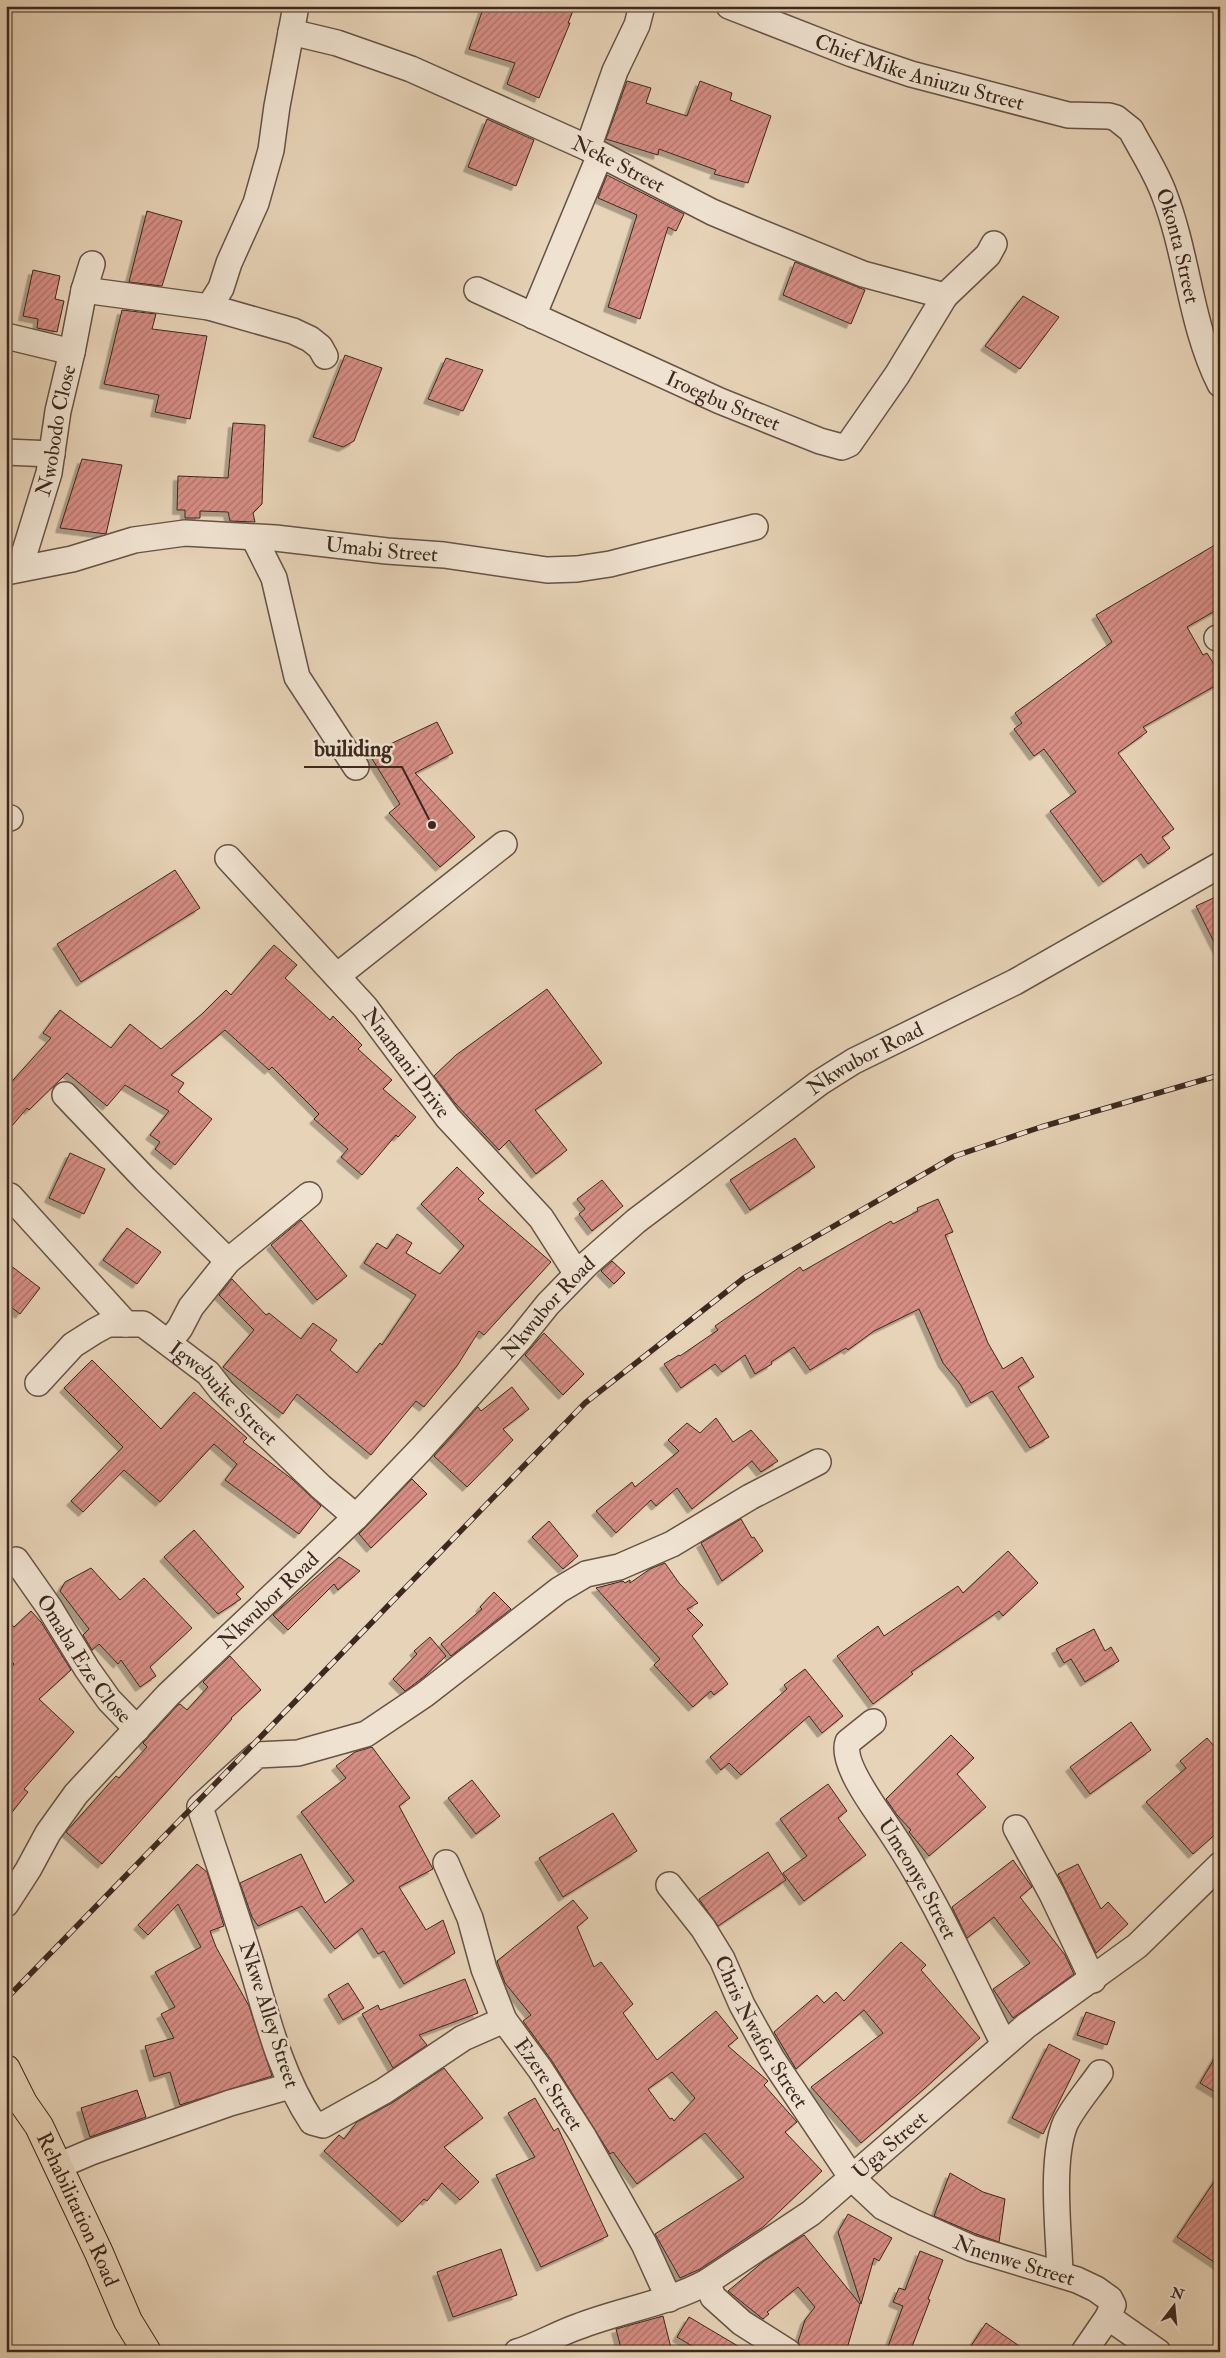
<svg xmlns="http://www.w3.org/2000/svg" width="1226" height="2358" font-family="'IM FELL Double Pica',serif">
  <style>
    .building { fill: url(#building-hatch); stroke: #3c281f; fill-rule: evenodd; filter: url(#shadow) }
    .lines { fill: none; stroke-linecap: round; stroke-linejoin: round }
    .minor-casing { stroke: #675345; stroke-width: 28 }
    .major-casing { stroke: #3c281f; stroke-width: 30 }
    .minor { stroke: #efe2d0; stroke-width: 25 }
    .major { stroke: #e7d3b7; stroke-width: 28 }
    .rail-casing { stroke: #3c281f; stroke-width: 5.5 }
    .rail { stroke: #efe2d0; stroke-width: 4; stroke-dasharray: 11; stroke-linecap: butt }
    .labels { text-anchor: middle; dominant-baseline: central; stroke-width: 5; stroke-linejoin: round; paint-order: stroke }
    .street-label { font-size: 21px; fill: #3c281f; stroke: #efe2d0 }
    .leader { fill: none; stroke: #3c281f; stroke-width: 2 }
    .callout-dot { fill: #3c281f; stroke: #efe2d0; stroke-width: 2 }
    .callout-label { font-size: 22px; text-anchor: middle; font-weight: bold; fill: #3c281f; stroke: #efe2d0; stroke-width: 5; stroke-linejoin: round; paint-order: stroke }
  </style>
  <defs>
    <pattern id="building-hatch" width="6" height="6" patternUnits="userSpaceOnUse" patternTransform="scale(1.25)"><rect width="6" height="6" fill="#d68d84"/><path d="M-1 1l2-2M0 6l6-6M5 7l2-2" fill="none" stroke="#af736b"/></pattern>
    <filter id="shadow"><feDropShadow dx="-4.5" dy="4.5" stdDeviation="0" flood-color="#0004"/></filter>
  </defs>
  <rect width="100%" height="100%" fill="#e7d3b7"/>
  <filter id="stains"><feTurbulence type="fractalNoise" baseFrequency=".004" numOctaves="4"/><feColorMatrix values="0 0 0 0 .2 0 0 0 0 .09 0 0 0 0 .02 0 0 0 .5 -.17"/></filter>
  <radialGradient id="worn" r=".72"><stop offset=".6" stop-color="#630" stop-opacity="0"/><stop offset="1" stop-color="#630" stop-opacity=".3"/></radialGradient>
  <g class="building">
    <path d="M484 6H575L568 23H570L539 98 507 84 515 63 469 49Z"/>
    <path d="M627 81 651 88 646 103 687 116 700 81 732 93 730 100 771 116 748 183 714 174 716 170 659 149 658 155 606 139Z"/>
    <path d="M487 119 534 140 516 186 468 167Z"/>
    <path d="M607 175 684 214 676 231 668 227 640 319 608 307 637 215 598 198Z"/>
    <path d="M147 211 182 221 162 286 129 282Z"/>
    <path d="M795 262 865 290 851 324 783 295Z"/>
    <path d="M33 270 60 276 55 299 64 301 57 332 37 328 38 319 23 316Z"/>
    <path d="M1023 296 1059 317 1020 369 985 346Z"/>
    <path d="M122 310 156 314 152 329 207 336 190 419 155 412 159 395 104 384Z"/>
    <path d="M345 355 382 368 354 441 343 447 313 437Z"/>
    <path d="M446 358 483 370 463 411 428 399Z"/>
    <path d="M233 423 265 425 262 504 253 513 255 522 230 521 228 512 200 511V518H185V510H177L178 476 228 478Z"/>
    <path d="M82 459 122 465 106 534 60 528Z"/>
    <path d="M1220 542V608L1187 627 1203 655 1207 653 1220 674V683L1143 727 1147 732 1118 753 1174 829 1162 837 1170 848 1148 864 1141 854 1103 882 1050 811 1076 792 1044 749 1034 756 1014 729 1022 723 1015 713 1112 642 1096 615Z"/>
    <path d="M437 722 453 753 415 773 475 837 440 867 389 813 400 804 369 754Z"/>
    <path d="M175 870 200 908 81 982 57 944Z"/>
    <path d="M1220 895V954L1196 906Z"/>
    <path d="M274 945 297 965 285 978 330 1020 333 1016 362 1045 358 1049 392 1080 383 1089 416 1117 398 1137 396 1135 362 1175 341 1157 348 1149 314 1119 319 1114 272 1067 269 1070 225 1030 171 1075 184 1083 178 1092 212 1119 175 1165 155 1149 160 1142 150 1135 169 1111 125 1085 107 1106 67 1073 29 1110 27 1108 6 1133V1088L51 1038 43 1033 60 1010 111 1048 130 1024 161 1049 203 1013 226 990 231 995Z"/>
    <path d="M547 989 602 1063 535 1110 567 1150 536 1174 509 1140 499 1150 455 1103 434 1076 456 1055Z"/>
    <path d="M795 1138 815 1167 750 1210 730 1180Z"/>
    <path d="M70 1153 105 1169 84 1214 49 1198Z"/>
    <path d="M457 1167 484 1193 478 1199 551 1262 484 1335 479 1331 457 1366 424 1407 416 1401 371 1455 297 1394 283 1414 223 1367 254 1330 219 1295 232 1279 266 1315 269 1313 301 1339 313 1323 337 1340 330 1350 357 1373 380 1343 382 1345 416 1295 364 1263 377 1243 387 1249 397 1234 412 1243 406 1253 440 1274 464 1246 421 1204Z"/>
    <path d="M602 1180 623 1206 592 1231 579 1214 585 1209 577 1199Z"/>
    <path d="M938 1199 953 1232 945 1235 988 1343 1003 1369 1022 1357 1034 1377 1018 1387 1049 1437 1030 1448 992 1391 971 1403 960 1384 943 1363 919 1309 874 1331 848 1350 846 1348 810 1370 794 1347 771 1362 772 1364 755 1374 745 1355 722 1372 715 1364 681 1388 664 1364 679 1355 680 1356 718 1330 715 1326 800 1267 803 1271 882 1226 891 1221 893 1224 918 1211 917 1208Z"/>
    <path d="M301 1220 347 1276 317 1300 271 1245Z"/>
    <path d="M127 1228 161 1252 137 1284 103 1260Z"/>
    <path d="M612 1261 625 1273 614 1284 601 1271Z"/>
    <path d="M6 1262 40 1288 20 1314 6 1303Z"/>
    <path d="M544 1333 584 1374 563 1395 525 1355Z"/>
    <path d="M92 1360 161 1429 194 1392 247 1438 243 1442 292 1479 321 1506 299 1534 225 1480 237 1464 214 1444 160 1502 124 1470 83 1512 71 1501 123 1447 64 1388Z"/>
    <path d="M512 1387 529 1409 503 1429 513 1440 467 1487 434 1456 478 1407 481 1411Z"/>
    <path d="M716 1418 733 1442 751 1430 778 1461 761 1472 752 1461 692 1509 677 1488 656 1506 651 1500 616 1533 596 1511 632 1482 635 1487 679 1451 668 1440 687 1423 700 1433Z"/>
    <path d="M412 1479 427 1494 371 1548 359 1534Z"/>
    <path d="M741 1519 752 1538 754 1537 763 1551 722 1581 701 1543Z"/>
    <path d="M549 1521 578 1556 563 1569 532 1537Z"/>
    <path d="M194 1530 244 1587 236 1594 241 1599 218 1614 164 1557Z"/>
    <path d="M1008 1551 1038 1583 1003 1616 999 1611 911 1672 913 1674 873 1704 837 1656 878 1626 884 1636 958 1586 963 1593Z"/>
    <path d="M339 1557 360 1571 338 1590 334 1584 288 1630 273 1615Z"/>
    <path d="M665 1563 679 1583 698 1603 687 1609 703 1625 692 1636 728 1684 714 1695 711 1691 693 1707 654 1665 660 1659 596 1588 623 1581 625 1583 630 1580V1583L650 1569Z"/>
    <path d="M91 1568 120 1600 144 1578 192 1628 150 1667 156 1676 140 1687 121 1660 118 1664 99 1644 92 1650 83 1635 89 1629 60 1591 65 1582Z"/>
    <path d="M494 1592 511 1609 451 1656 441 1644 482 1609 480 1607Z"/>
    <path d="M31 1611 41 1622 71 1670 39 1699 74 1732 24 1789 28 1792 6 1820V1673L14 1664 6 1655V1618L14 1627Z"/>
    <path d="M1094 1629 1105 1651 1111 1647 1119 1661 1085 1682 1071 1659 1064 1663 1056 1649Z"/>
    <path d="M430 1637 446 1656 425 1676 405 1691 393 1679 417 1654 414 1651Z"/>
    <path d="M230 1656 261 1690 231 1718 232 1719 102 1864 66 1832 116 1776 119 1778 147 1747 143 1743 178 1705 180 1704 187 1710 208 1687 203 1682Z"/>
    <path d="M805 1669 843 1716 822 1733 809 1716 741 1775 729 1763 721 1770 710 1757 787 1689 784 1685Z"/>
    <path d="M1131 1722 1151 1750 1090 1794 1070 1767Z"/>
    <path d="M951 1735 974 1758 957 1774 986 1807 929 1856 909 1832 911 1830 897 1815 886 1799Z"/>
    <path d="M1207 1738 1220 1753V1830L1193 1854 1146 1802 1186 1768 1180 1761Z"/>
    <path d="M372 1747 410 1798 399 1806 433 1869 399 1887 426 1930 443 1920 455 1953 404 1984 384 1951 378 1954 362 1928 335 1949 302 1906 258 1926 252 1917 240 1883 301 1854 325 1903 354 1881 301 1812 346 1778 336 1766 355 1752Z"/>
    <path d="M472 1780 500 1816 476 1834 448 1798Z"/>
    <path d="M828 1784 847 1811 838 1818 866 1855 804 1901 783 1873 807 1856 780 1819Z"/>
    <path d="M613 1813 637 1851 563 1897 539 1858Z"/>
    <path d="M768 1852 786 1880 718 1926 699 1899Z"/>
    <path d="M1013 1860 1032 1887 1020 1897 1065 1955 1074 1974 1013 2018 993 1989 1030 1963 994 1917 967 1938 952 1907Z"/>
    <path d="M197 1864 207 1872 224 1926 210 1931 216 1947 249 2006 272 2076 180 2105 170 2072 154 2077 145 2046 174 2038 161 2014 175 2007 155 1972 201 1947 178 1904 148 1935 138 1925Z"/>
    <path d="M1078 1864 1101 1909 1108 1902 1128 1924 1096 1953 1058 1874Z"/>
    <path d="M573 1900 588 1918 577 1927 594 1967 601 1962 633 2004 623 2013 657 2060 716 2011 738 2038 728 2046 768 2081 764 2085 797 2122 785 2132 822 2171 763 2227 700 2269 680 2278 655 2234 744 2177 705 2133 637 2184 613 2152 610 2154 552 2061 523 2021 531 2015 505 1983 498 1964 497 1961ZM672 2072 695 2098 674 2121 672 2118 670 2119 648 2089Z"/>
    <path d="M901 1942 926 1965 921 1970 980 2038 924 2089 861 2143 811 2087 883 2033 864 2010 796 2069 774 2032 817 1995 824 2003 836 1992 844 2001Z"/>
    <path d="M465 1979 478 2013 419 2035 427 2045 393 2068 362 2014 378 2005 380 2010Z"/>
    <path d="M348 1983 364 2008 343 2020 328 1995Z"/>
    <path d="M1086 2012 1115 2022 1107 2045 1077 2035Z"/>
    <path d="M1049 2044 1080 2060 1043 2134 1012 2118Z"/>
    <path d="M1220 2049V2095L1200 2083Z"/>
    <path d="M444 2068 483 2118 444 2147 479 2182 460 2200 442 2183 427 2201 424 2199 402 2222 324 2151 339 2135 344 2139 357 2122 392 2103Z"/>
    <path d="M137 2090 146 2117 90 2137 81 2108Z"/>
    <path d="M535 2098 554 2131 558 2128 608 2236 541 2267 496 2175 535 2157 508 2113Z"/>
    <path d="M950 2173 983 2192 1005 2199 999 2242 976 2234 934 2216Z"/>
    <path d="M1220 2173V2266L1177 2237Z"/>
    <path d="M848 2214 892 2238 879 2261 874 2258 861 2304 838 2232Z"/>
    <path d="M804 2235 860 2304 846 2352H809L802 2350 798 2342 805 2320 815 2307 798 2287 767 2312 769 2314 763 2319 728 2291 764 2261Z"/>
    <path d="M501 2249 517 2295 453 2317 437 2272Z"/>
    <path d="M920 2251 943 2260 928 2299 930 2300 910 2352H886L903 2306 893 2302 899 2288 905 2290Z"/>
    <path d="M663 2316 672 2352H622L616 2329Z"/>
    <path d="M689 2317 748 2352H702L677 2337Z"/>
    <path d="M986 2323 1028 2352H967Z"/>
  </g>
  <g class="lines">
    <g class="minor-casing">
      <g id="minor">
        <path id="s1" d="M729 6 852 54 911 74 1068 115 1109 116 1116 118 1131 130C1142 151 1156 172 1164 194 1188 256 1190 324 1220 384"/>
        <path id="s2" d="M291 32 337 43 411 69 588 148 712 212 757 231 863 274 945 296"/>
        <path d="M588 148 615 71 637 25 642 6"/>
        <path d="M84 290 209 307 293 331 310 339 320 347 325 356"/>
        <path id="s3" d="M477 290 720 401 820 441 842 447 849 444 897 375 945 296 988 255 994 244"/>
        <path d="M209 307 221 288 229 263 256 203 271 150 277 106 296 6"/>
        <path d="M533 316 600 155"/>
        <path d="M6 336 72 352"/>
        <path d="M6 452 52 454"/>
        <path d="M254 538 274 578 297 677 356 767"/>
        <path id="s4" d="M23 568 25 551 49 473 58 411 72 352 84 290 92 264"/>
        <path id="s5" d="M6 572 72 559 134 540 185 533 275 538 387 551 444 555 547 570 577 569 610 564 755 527"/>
        <path d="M1217 638 1220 637"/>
        <path d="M6 817 10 818"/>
        <path id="s6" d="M228 858 365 1007 448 1118 541 1218 577 1274"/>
        <path d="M337 976 504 844"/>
        <path d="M65 1095 145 1179 228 1261"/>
        <path d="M10 1196 126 1324"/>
        <path d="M169 1342 180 1328 191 1307 228 1261 309 1195"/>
        <path id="s7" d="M38 1383 73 1345 95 1331 108 1324H143L208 1373 222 1391 321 1487 356 1517"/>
        <path id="s8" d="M16 1560 49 1607 87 1669 109 1700 137 1729"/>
        <path id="s9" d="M873 1722 848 1742C840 1763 877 1811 889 1829 935 1897 967 1972 1004 2044"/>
        <path d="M1016 1828 1052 1894 1093 1980"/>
        <path id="s10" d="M446 1863 470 1918 484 1969 504 2020 540 2069 583 2136 644 2244 669 2299"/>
        <path id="s11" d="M669 1885 703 1928 722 1959 742 2005 772 2059 852 2178 883 2207 913 2222 971 2248 1077 2280 1096 2289 1110 2299 1113 2305 1108 2317 1158 2352"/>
        <path id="s12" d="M6 1904 28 1870 48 1833 76 1794 168 1695 356 1517 421 1449 519 1340 548 1304 587 1264 636 1221 819 1083 854 1061 1015 982 1220 865"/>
        <path d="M504 2020 463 2038 384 2091 323 2125 312 2122C280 2074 267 2017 251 1963 235 1910 217 1859 200 1807L257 1755 298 1753 366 1734 424 1695 559 1590 586 1574 619 1567 672 1544 750 1497 818 1462"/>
        <path d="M58 2166 91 2152 230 2103 290 2086"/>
        <path d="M1060 2274C1059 2233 1050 2162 1065 2124 1073 2107 1089 2089 1100 2073"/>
        <path d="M707 2282 713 2297 742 2323 788 2352"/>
        <path id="s13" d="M517 2352C537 2346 557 2334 577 2327 620 2310 666 2304 707 2282L811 2213 1026 2026 1137 1946 1220 1865"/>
        <path d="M1084 2352 1108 2317"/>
      </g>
    </g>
    <g class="major-casing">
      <g id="major">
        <path id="s14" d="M6 2069 23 2103 39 2126 99 2253 128 2321 147 2352"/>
      </g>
    </g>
    <use href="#minor" class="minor"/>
    <use href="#major" class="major"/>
    <g class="rail-casing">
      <path id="rail" d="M6 1999 585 1403 744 1278 955 1156 1041 1127 1220 1075"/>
    </g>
    <use href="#rail" class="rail"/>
  </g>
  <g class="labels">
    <g class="street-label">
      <text stroke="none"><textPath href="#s1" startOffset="202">Chief Mike Aniuzu Street</textPath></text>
      <text stroke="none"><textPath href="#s2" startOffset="354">Neke Street</textPath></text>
      <text stroke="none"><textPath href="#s1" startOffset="550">Okonta Street</textPath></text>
      <text stroke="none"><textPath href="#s3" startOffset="270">Iroegbu Street</textPath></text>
      <text stroke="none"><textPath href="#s4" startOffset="142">Nwobodo Close</textPath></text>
      <text stroke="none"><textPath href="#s5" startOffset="381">Umabi Street</textPath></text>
      <text stroke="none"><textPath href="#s12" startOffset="1214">Nkwubor Road</textPath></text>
      <text stroke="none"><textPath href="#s6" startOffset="272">Nnamani Drive</textPath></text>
      <text stroke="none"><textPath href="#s12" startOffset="809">Nkwubor Road</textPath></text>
      <text stroke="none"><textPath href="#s7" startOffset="234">Igwebuike Street</textPath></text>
      <text stroke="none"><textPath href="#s12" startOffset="404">Nkwubor Road</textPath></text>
      <text stroke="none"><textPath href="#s8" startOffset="120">Omaba Eze Close</textPath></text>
      <text stroke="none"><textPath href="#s9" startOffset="188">Umeonye Street</textPath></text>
      <text transform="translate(269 2015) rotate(72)">Nkwe Alley Street</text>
      <text stroke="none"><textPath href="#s11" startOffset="174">Chris Nwafor Street</textPath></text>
      <text stroke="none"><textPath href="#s10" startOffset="246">Ezere Street</textPath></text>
      <text stroke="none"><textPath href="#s13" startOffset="432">Uga Street</textPath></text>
      <text stroke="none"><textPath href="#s14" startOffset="158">Rehabilitation Road</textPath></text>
      <text stroke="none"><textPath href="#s11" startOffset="531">Nnenwe Street</textPath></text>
    </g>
  </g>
  <path class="leader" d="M432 825L402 767H304"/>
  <circle class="callout-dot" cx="432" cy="825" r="5"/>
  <g class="callout-label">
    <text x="353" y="756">builiding</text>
  </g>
  <rect width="1226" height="2358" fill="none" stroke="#e7d3b7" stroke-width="25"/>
  <rect x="8" y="8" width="1211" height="2343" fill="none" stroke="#3c281f" stroke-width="2.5"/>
  <rect x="12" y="12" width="1201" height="2333" fill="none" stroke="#3c281f"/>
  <g transform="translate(1174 2306) rotate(16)" stroke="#efe2d0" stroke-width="4" paint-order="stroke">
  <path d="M0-4L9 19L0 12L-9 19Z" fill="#3c281f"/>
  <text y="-8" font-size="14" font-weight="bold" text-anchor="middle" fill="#3c281f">N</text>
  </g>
  <rect width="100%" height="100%" filter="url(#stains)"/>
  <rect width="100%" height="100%" fill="url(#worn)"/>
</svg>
